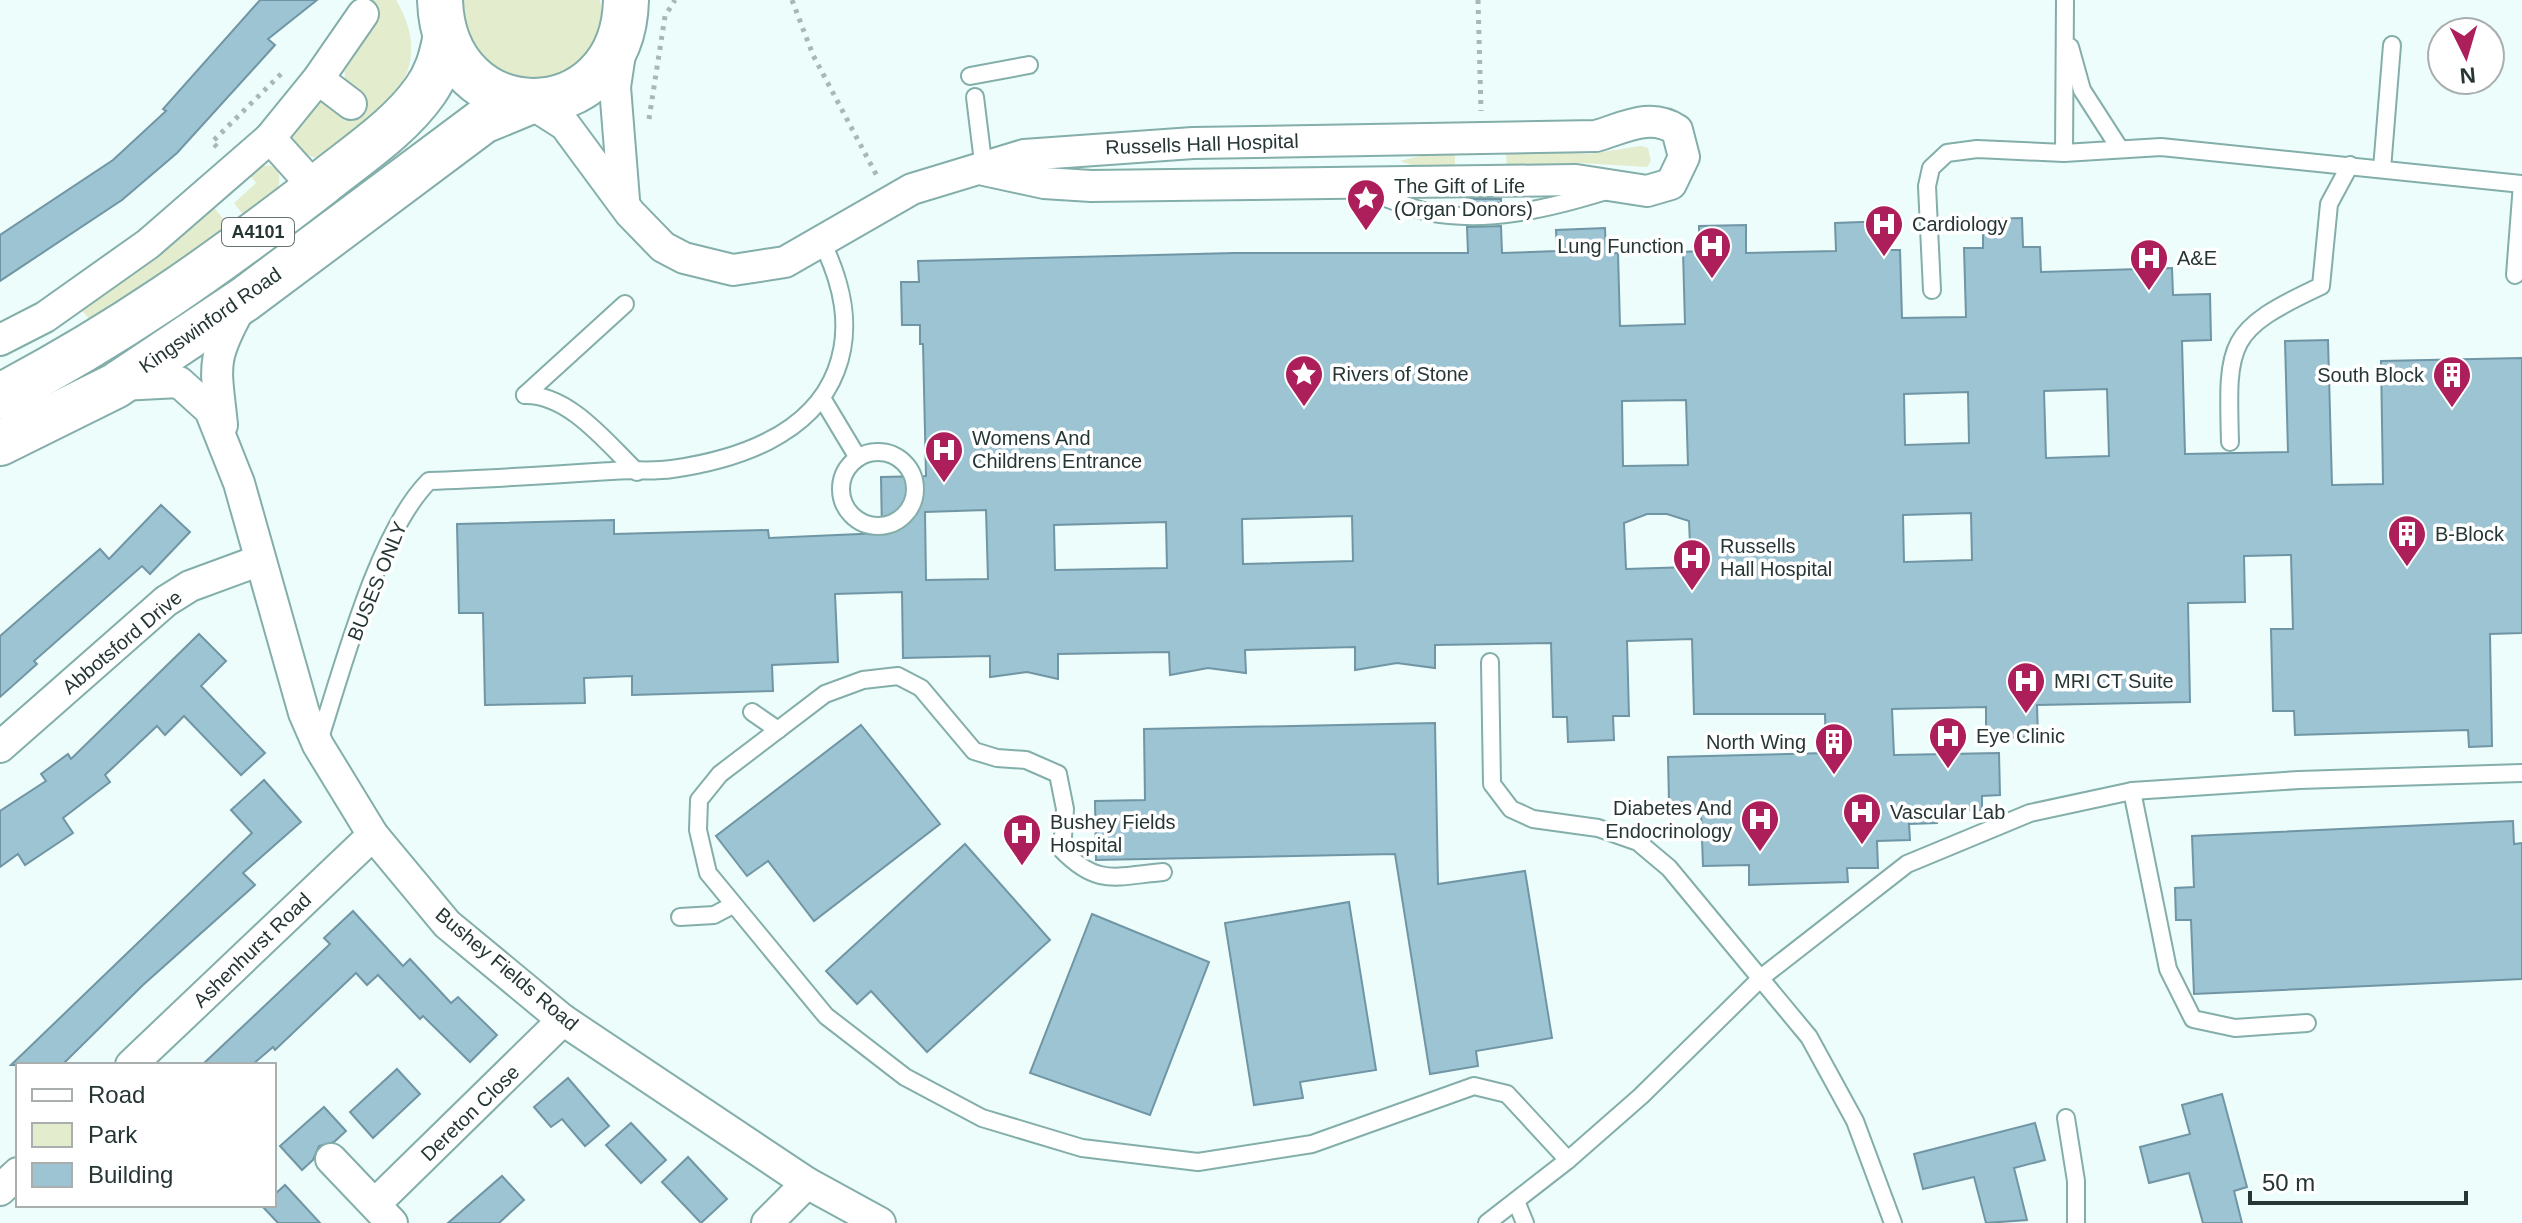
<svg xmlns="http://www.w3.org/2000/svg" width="2522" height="1223" font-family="Helvetica,sans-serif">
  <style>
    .green { fill: #e4ecce }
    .building { fill: #9dc4d3; stroke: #7095a4; stroke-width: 2; fill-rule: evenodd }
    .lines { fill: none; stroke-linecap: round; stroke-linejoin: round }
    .service-casing { stroke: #83aeaa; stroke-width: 20 }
    .minor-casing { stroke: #83aeaa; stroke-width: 34 }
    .primary-casing { stroke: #83aeaa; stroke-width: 48 }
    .path { stroke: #a7b8b7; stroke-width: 5; stroke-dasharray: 4 6; stroke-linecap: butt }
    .service { stroke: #fff; stroke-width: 16 }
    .minor { stroke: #fff; stroke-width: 30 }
    .primary { stroke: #fff; stroke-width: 44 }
    .labels { text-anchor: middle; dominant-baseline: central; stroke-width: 7; stroke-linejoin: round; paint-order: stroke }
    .shield { fill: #fff; stroke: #667272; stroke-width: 2 }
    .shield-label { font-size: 18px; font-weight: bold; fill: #253635 }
    .street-label { font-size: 20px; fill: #253635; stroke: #fff }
    .poi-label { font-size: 20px; fill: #253635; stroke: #fff; text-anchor: start }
  </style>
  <rect width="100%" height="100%" fill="#ecfdfb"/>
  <g class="green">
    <path d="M368 0H396C441 77 378 110 328 158 301 160 287 144 292 118L345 82 344 56 377 12Z"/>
    <path d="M459 0H600C612 54 573 70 532 86L470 55Z"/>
    <path d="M1641 146 1648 148 1651 161 1647 167 1582 163 1507 172 1506 148 1589 154Z"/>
    <path d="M1455 147V172L1424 170 1400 161Z"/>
    <path d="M258 165 272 166 278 171C285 194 263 206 247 220L234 203 256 183 247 171Z"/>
    <path d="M212 205 232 230 96 327 80 308Z"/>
  </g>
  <g class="building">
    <path d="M260 0H317L268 39 275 45 177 153 122 200 0 281V235L113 160 166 111 163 109Z"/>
    <path d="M1467 199H1501V203L1467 205Z"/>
    <path d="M2022 218 2023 247H2040L2041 272 2172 268 2173 295 2210 294 2211 340 2182 341 2185 454 2288 452 2285 341 2328 340 2332 485 2383 484 2381 361 2522 358V633L2490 634 2492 746 2469 747 2468 730 2295 735 2294 711H2273L2271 629H2293L2291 555 2244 556 2245 602 2188 603 2190 702 2037 705 2038 737 1986 738V707L1892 709 1894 755 1999 753 2000 795 1982 796V810L1937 811V823L1909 824 1910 840 1877 841 1878 868H1847L1848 882 1749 885V865L1703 866 1701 812H1687V802H1669L1668 757 1826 753 1825 714H1694L1692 639 1627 641 1629 716H1613L1614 740 1568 742 1567 717H1553L1551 643 1435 645V668L1397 663 1355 670V647L1245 650 1246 673 1208 668 1170 675 1169 652 1058 654V679L1027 672 990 677V656L903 658 902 592 835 594 838 662 772 665 773 691 632 695V676L584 678 585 703 485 705 483 613H459L457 524 614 520V534L768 530 769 538 882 533 881 477 926 476 923 344H920V325H902L901 282H919L918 261 1235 253H1468L1467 227 1501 226 1502 253 1557 251 1556 230 1605 228 1606 254 1618 253 1620 326 1685 324 1683 252 1699 251V226L1746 225V253L1836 251 1835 223 1888 221 1889 250H1900L1902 318 1966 317 1964 248H1983V219ZM2107 389 2109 456 2046 458 2044 391ZM1968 392 1969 443 1905 445 1904 394ZM1686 400 1688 465 1623 466 1622 401ZM986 510 988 579 926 580 925 512ZM1971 513 1972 560 1904 562 1903 515ZM1647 514H1667L1689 521 1691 567 1626 569 1624 523ZM1352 516 1353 561 1243 564 1242 519ZM1166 522 1167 568 1055 570 1054 525Z"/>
    <path d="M161 505 190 532 150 574 142 566 34 661 37 664 0 697V636L100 549 109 559Z"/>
    <path d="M199 634 226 661 201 686 265 753 241 775 184 716 165 735 157 726 105 775 110 782 63 818 73 833 25 865 18 854 0 867V811L46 781 41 774 68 754 71 759Z"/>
    <path d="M1435 723 1438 884 1525 871 1552 1038 1476 1051 1478 1066 1430 1074 1395 854 1096 860 1095 801 1145 800 1144 729Z"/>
    <path d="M861 725 940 824 814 921 768 861 747 876 716 836Z"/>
    <path d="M264 780 301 822 243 873 255 885 143 985 62 1065H11L252 833 231 810Z"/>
    <path d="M2513 821 2514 844 2522 843V979L2194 994 2191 920H2176L2175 888 2194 887 2192 836Z"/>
    <path d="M965 844 1050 940 927 1052 871 991 857 1004 826 971Z"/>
    <path d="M1349 902 1376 1070 1300 1082 1303 1098 1254 1105 1225 923Z"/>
    <path d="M353 911 403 966 410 959 451 1003 458 997 497 1035 470 1062 423 1016 420 1019 378 975 367 985 356 973 275 1050 273 1047 252 1065H202L330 944 324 938Z"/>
    <path d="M1092 914 1209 962 1150 1115 1030 1073Z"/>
    <path d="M397 1069 420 1094 373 1138 350 1112Z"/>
    <path d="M568 1078 609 1126 585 1146 562 1119 551 1127 534 1107Z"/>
    <path d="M2222 1094 2247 1187 2234 1191 2242 1223H2203L2189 1173 2149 1183 2140 1147 2190 1134 2182 1105Z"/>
    <path d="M324 1107 346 1131 334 1142 319 1146 313 1160 302 1170 280 1146Z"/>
    <path d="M631 1123 666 1160 641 1183 606 1145Z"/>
    <path d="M2035 1123 2045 1160 2014 1168 2027 1220 1986 1223 1974 1177 1923 1189 1914 1154Z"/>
    <path d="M688 1157 727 1199 701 1223 662 1182Z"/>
    <path d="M502 1176 524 1200 499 1223H448Z"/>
    <path d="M285 1185 320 1223H278L262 1206 274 1205V1195Z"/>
  </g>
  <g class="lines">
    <g class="service-casing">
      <g id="service">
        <path d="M2070 47 2082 90 2120 149"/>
        <path d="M970 76 1029 65"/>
        <path d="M975 97 984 170"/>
        <path d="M2064 153 2065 0"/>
        <path d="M2382 169 2392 45"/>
        <path d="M1363 190C1385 197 1406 207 1428 212 1487 224 1551 208 1606 191"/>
        <path d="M2515 275 2522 184"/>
        <path d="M1932 290 1927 186 1931 168 1947 153 1977 149 2064 153 2161 147 2522 184"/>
        <path d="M525 395C569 394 607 443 637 472"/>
        <path d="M525 395 625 304"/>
        <path d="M822 398 858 458"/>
        <path d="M2230 442C2227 341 2227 330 2321 286L2329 204 2350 165"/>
        <circle cx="878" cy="489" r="37"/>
        <path d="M1490 662 1492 784 1511 809 1533 819 1598 828 1638 842 1669 868 1809 1037 1855 1121 1893 1223"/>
        <path d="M752 712 778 730"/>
        <path d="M318 744C342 671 377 533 429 481 490 479 551 475 611 471 632 469 652 472 672 469 735 460 811 436 836 371 853 327 842 283 822 242"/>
        <path d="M2132 791 2168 969 2193 1019 2235 1028 2307 1023"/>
        <path d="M1163 872C1116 876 1098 887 1062 850L1065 809 1058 774 1026 760 997 758 974 751 921 688 898 676 863 680 825 694 720 774 699 800 698 830 708 873 826 1016 905 1077 982 1118 1082 1148 1198 1162 1312 1144 1474 1086 1507 1094 1568 1160"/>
        <path d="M680 917 714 915 733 905"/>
        <path d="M2066 1118 2076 1181V1223"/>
        <path d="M1516 1201 1525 1223"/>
        <path d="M1487 1223 1568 1160 1641 1096 1762 977 1907 864 2030 813 2132 791 2299 780 2522 773"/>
      </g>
    </g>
    <g class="minor-casing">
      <g id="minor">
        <path d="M621 47 615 87 624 200"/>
        <path d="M318 79 351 104"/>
        <path d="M529 102 565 125 630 213 663 247 684 258 733 270 785 262 912 189 1024 155 1193 143 1596 136C1624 128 1650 112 1677 130L1684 157 1671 184 1647 191 1576 180 1091 186 1044 183 984 170"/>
        <path d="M270 138 315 188"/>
        <path d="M0 340 45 317 148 244 270 138 318 79 363 14"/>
        <path d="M121 385 179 382 210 410 239 483 304 713 318 745 373 835 447 924 563 1020 807 1183 880 1223"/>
        <path d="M222 425C216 366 210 362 240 308"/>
        <path d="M0 747 166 601 190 586 258 561"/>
        <path d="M131 1065 373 835"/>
        <path d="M331 1159 392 1223"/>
        <path d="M0 1190 18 1173"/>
        <path d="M375 1204 563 1020"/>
        <path d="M767 1223 807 1183"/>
      </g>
    </g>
    <g class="primary-casing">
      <g id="primary">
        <path d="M440 0C444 134 623 135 626 0"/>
        <path d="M0 396C119 334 215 266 321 184 357 155 399 128 425 91 437 74 441 59 445 40"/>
        <path d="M0 443 115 386 245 299 483 121 529 102"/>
      </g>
    </g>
    <g class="path">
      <path d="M792 0 813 55 878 178"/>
      <path d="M1478 0 1481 111"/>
      <path d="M649 119 665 16 675 0"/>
      <path d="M217 147 212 142 283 72"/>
    </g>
    <use href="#service" class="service"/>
    <use href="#minor" class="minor"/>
    <use href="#primary" class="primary"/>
  </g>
  <defs>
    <g id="sight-pin" transform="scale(2)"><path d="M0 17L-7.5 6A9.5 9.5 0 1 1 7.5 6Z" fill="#ad1f5a" stroke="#fff"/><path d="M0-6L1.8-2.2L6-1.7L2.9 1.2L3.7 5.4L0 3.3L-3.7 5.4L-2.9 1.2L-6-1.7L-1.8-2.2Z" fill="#fff"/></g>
    <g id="hospital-pin" transform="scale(2)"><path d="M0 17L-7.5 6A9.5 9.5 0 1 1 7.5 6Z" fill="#ad1f5a" stroke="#fff"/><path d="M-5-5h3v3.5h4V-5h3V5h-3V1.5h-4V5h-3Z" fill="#fff"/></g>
    <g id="building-pin" transform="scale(2)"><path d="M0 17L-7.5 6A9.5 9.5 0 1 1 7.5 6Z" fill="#ad1f5a" stroke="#fff"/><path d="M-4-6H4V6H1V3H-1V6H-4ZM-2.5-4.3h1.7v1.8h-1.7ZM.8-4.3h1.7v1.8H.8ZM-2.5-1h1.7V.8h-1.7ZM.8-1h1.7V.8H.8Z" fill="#fff"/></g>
  </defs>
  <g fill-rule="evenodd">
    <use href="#sight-pin" x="1366" y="198"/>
    <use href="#hospital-pin" x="1884" y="224"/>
    <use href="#hospital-pin" x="1712" y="246"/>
    <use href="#hospital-pin" x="2149" y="258"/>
    <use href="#sight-pin" x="1304" y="374"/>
    <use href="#building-pin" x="2452" y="375"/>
    <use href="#hospital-pin" x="944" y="450"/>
    <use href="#building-pin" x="2407" y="534"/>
    <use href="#hospital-pin" x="1692" y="558"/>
    <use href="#hospital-pin" x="2026" y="681"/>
    <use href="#hospital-pin" x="1948" y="736"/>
    <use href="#building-pin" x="1834" y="742"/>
    <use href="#hospital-pin" x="1862" y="812"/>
    <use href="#hospital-pin" x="1760" y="819"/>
    <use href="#hospital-pin" x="1022" y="833"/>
  </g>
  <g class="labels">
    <rect class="shield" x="222" y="218" width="72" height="28" rx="6"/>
    <g class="shield-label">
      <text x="258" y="232">A4101</text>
    </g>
    <g class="street-label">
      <text transform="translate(1202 144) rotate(-2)">Russells Hall Hospital</text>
      <text transform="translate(210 320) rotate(-35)">Kingswinford Road</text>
      <text transform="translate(377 581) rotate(-68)">BUSES ONLY</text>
      <text transform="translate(122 642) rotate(-40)">Abbotsford Drive</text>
      <text transform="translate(252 950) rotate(-44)">Ashenhurst Road</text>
      <text transform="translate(507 969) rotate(40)">Bushey Fields Road</text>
      <text transform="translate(470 1113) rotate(-44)">Dereton Close</text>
    </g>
    <g class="poi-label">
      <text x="1394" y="186">The Gift of Life<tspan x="1394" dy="23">(Organ Donors)</tspan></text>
      <text x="1912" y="224">Cardiology</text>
      <text x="1684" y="246" text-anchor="end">Lung Function</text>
      <text x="2177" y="258">A&amp;E</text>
      <text x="1332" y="374">Rivers of Stone</text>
      <text x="2424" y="375" text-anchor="end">South Block</text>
      <text x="972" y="438">Womens And<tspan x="972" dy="23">Childrens Entrance</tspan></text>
      <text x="2435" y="534">B-Block</text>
      <text x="1720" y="546">Russells<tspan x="1720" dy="23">Hall Hospital</tspan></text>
      <text x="2054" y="681">MRI CT Suite</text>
      <text x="1976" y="736">Eye Clinic</text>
      <text x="1806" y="742" text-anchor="end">North Wing</text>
      <text x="1732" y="808" text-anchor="end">Diabetes And<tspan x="1732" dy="23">Endocrinology</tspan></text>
      <text x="1890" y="812">Vascular Lab</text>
      <text x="1050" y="822">Bushey Fields<tspan x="1050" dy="23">Hospital</tspan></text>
    </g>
  </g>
  <rect x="16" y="1063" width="260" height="144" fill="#ffffff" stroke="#a8afae" stroke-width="2"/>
  <rect x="32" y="1089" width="40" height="12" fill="#ffffff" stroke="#a8afae" stroke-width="2"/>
  <text x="88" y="1103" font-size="24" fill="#253635">Road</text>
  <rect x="32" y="1123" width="40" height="24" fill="#e4ecce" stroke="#a8afae" stroke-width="2"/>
  <text x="88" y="1143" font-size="24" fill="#253635">Park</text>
  <rect x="32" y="1163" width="40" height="24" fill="#9dc4d3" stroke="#a8afae" stroke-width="2"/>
  <text x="88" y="1183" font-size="24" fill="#253635">Building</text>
  <g transform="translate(2466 56) rotate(175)"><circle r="38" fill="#ffffff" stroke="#a8afae" stroke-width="2"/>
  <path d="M0-6L14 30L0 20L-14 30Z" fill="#ad1f5a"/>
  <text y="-12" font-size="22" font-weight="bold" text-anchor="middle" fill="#253635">N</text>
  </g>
  <path d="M2250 1191v12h216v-12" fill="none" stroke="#253635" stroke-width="4"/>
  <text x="2262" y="1191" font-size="24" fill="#253635" stroke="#ffffff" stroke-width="6" paint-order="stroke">50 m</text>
</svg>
